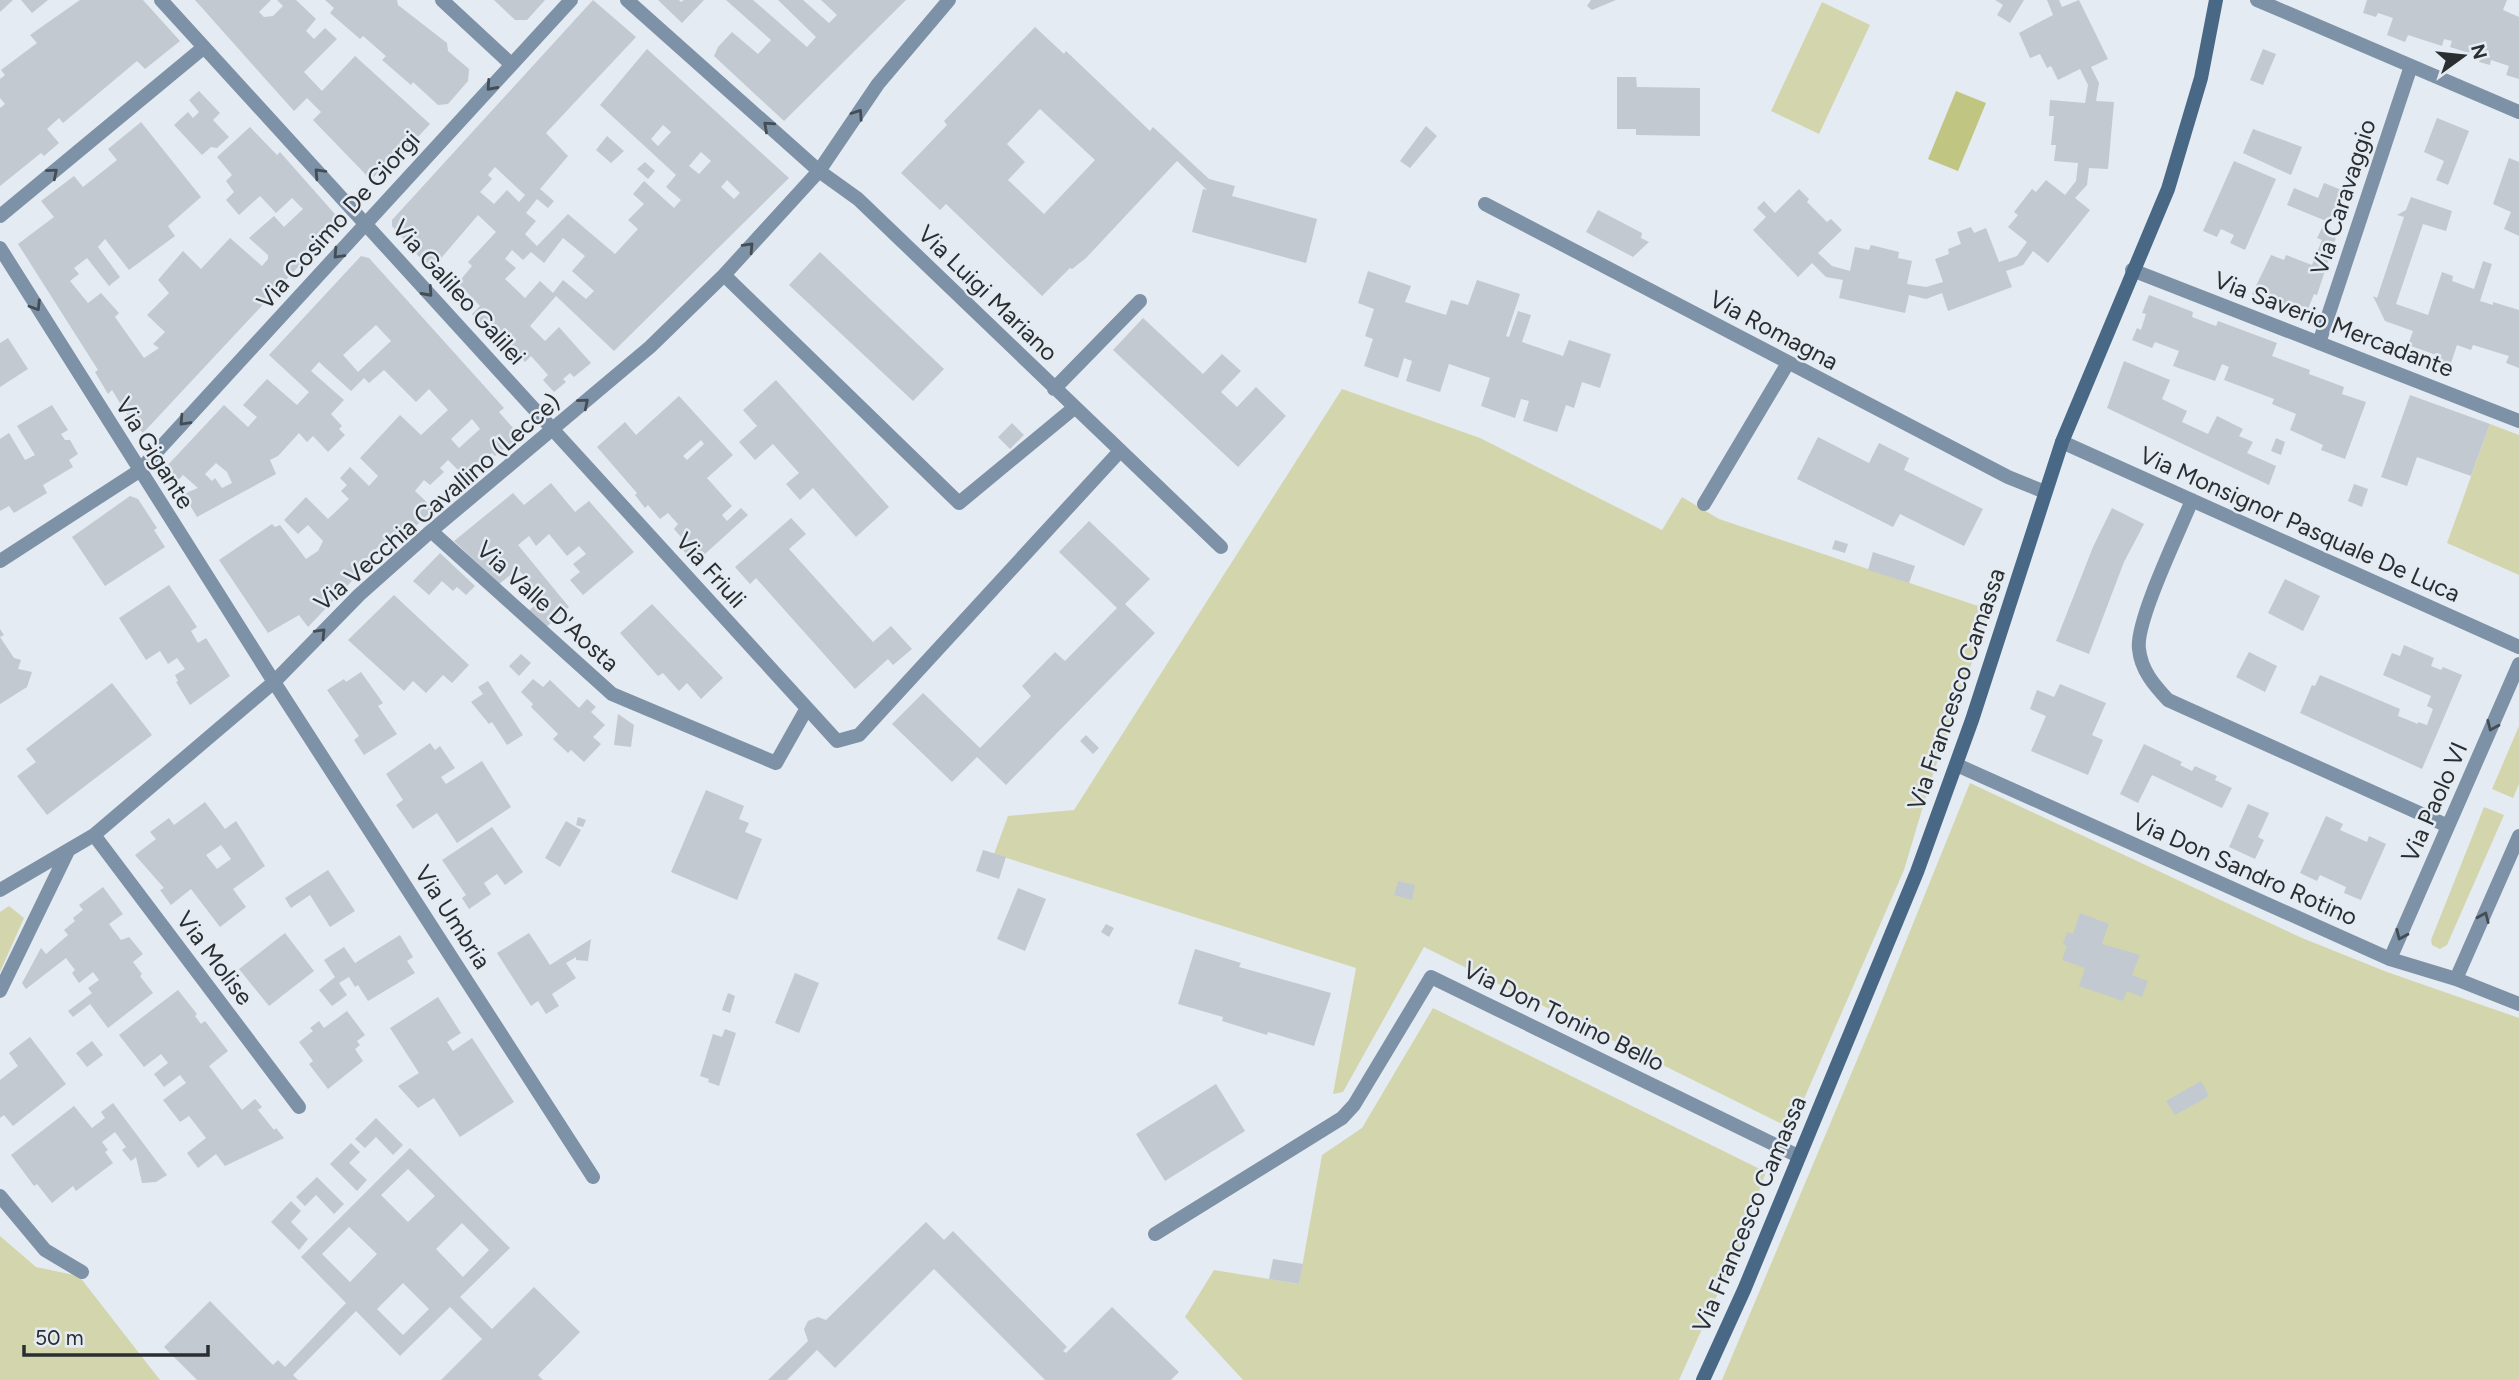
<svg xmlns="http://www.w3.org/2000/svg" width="2519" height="1380" font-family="Figtree,sans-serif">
	<rect width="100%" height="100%" fill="#e4ebf2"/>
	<path fill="#d3d6ad" d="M1822,2L1870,25L1819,134L1771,111Z
		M1342,389L1480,438L1662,530L1682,497L1719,519L1990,610L1930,783L1904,870L1793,1124L1786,1126L1424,947L1343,1092L1333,1094L1356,968L994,854L1008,816L1074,810Z
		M2490,424L2519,435V575L2447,543Z
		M2519,726V784L2513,798L2492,789Z
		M1970,783L2302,938L2387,972L2519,1018V1380H1722L1876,1015Z
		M2484,807L2504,815L2447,945L2440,949L2432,945L2431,940Z
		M9,906L24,918L0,972V912Z
		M1433,1008L1766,1172L1738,1249L1679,1380H1243L1185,1317L1214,1270L1299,1284L1322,1155L1362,1128Z
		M0,1236L36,1267L79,1276L160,1380H0Z"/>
	<path fill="#c1c582" d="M1956,91L1986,103L1958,171L1928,159Z"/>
	<path fill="#c2c9d0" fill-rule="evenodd" d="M0,0H13L0,12Z
		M21,0H48L32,13Z
		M80,0H143L180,41L145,69L137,61L63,123L59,118L47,129L59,143L44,156L41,153L0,186V108L5,104L0,98V79L5,75L1,70L37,43L30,35Z
		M195,0H271L259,12L264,17L273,16L283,6L277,0H296L316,19L306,31L314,39L325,28L337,39L304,72L322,91L355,56L430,124L397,159H391L371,180L313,120L321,112L307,98L294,111Z
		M325,0H397L398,5L447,43L448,51L469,69L468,81L448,104L438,105L413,82L411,85L382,60L386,56L363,36L360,39L330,13L334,8Z
		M494,0H545L527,20H515Z
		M593,0L636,37L546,133L568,156L540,189L554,201L548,208L537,199L526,213L536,221L525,234L537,246L568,214L615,254L638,229L628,220L644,204L633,194L644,181L674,208L681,200L666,187L676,175L600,105L647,49L789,178L614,351L556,296L530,326L545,341L559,327L591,363L574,377L570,373L563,379L566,382L554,392L543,380L548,375L531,356L525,362L511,346L505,352L472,314L480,306L458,283L472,266L468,262L496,232L478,215L431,270L392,226V220ZM663,125L671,132L658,146L651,139ZM701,152L711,161L699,174L689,166ZM495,167L525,195L519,202L507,190L494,204L480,192L492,179L488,175ZM727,180L740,193L734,199L721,187ZM563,238L585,256L572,271L594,291L586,299L563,280L553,293L540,281L525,298L505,279L516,268L505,259L512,250L523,260L531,252L544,263Z
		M658,0H679L681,2L684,0H704L682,23Z
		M726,0H753L807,47L816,37L778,0H803L829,23L837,15L821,0H906L784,121L714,56L718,47L732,32L758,54L771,40Z
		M1591,0H1616L1592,10L1587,6Z
		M1995,0H2024L2010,23L1997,15L2003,5Z
		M2047,0H2059L2062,7L2079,0L2108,59L2091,67L2099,83L2096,101L2114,102L2108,169L2089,168L2087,185L2075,198L2090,210L2048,263L2033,251L2023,265L2006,271L2012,287L1948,311L1942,293L1926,299L1909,295L1905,313L1839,298L1843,280L1826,277L1812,263L1798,277L1753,230L1766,217L1757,208L1764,201L1775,213L1799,189L1809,199L1807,202L1827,222L1831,219L1842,230L1818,253L1832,266L1850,271L1855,247L1869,250L1871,245L1899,252L1898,258L1912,261L1907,284L1926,287L1943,282L1935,259L1949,254L1948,249L1961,244L1957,232L1971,227L1974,233L1986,228L1999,262L2017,256L2027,242L2008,227L2018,215L2014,212L2032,189L2036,192L2046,180L2065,195L2076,181L2078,163L2054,161L2056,145H2051L2054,116H2049L2050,100L2085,103L2088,85L2080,69L2058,80L2051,66L2047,68L2040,54L2030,58L2019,33L2053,15Z
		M2367,0H2507L2503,10L2519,17V79L2506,75L2509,66L2491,60L2490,65L2479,62L2481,57L2450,47L2452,41L2444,39L2442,46L2408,35L2405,42L2387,35L2393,18L2378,13L2376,17L2363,13Z
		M1035,27L1064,54L1066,51L1150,131L1153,127L1209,179L1235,186L1232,196L1317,219L1306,263L1192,232L1203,189L1207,190L1177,161L1086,258L1072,269L1070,268L1042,296L946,204L940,210L901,173L947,125L944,121ZM1040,109L1095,160L1044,214L1008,180L1025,162L1007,144Z
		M2263,49L2276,54L2263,85L2250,80Z
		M1617,77H1636L1637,87L1700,88V136L1636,135V129H1617Z
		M199,91L220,113L213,120L229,137L217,148L211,147L202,155L174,125L188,112L193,118L199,112L189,100Z
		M2437,118L2469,131L2448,185L2436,180L2444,161L2424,152Z
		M141,122L201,197L168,226L175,236L129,270L105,239L98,247L120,277L109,286L87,258L74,268L79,274L70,281L88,303L101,293L119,313L115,317L144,358L159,348L153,344L165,332L147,315L169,293L158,280L183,251L201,269L230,238L262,266L268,259V255L249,238L274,216L284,227L303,209L292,198L276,213L260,196L239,215L226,200L234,192L226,181L232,175L217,157L250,127L277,155L280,152L341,221L143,433L131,421L112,390L108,394L95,372L98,370L18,244L54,217L41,201L74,176L83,187L117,160L108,149Z
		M1426,126L1437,136L1410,168L1400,161Z
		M2253,129L2302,147L2291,175L2243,153Z
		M607,136L624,151L611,163L596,150Z
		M2509,158L2519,162V236L2504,229L2511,212L2493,204Z
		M2234,161L2276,179L2245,250L2230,243L2234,235L2221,229L2217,237L2203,231Z
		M645,162L655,171L648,179L637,169Z
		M2324,183L2344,191L2331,223L2287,205L2294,188L2318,198Z
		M2411,197L2452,211L2446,231L2423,224L2396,304L2428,315L2442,272L2453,276L2452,281L2474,289L2483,261L2492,264L2480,301L2493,305V302L2519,310V368L2506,363L2509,356L2473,345L2471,350L2457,345L2449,369L2436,364L2439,356L2408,345L2413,331L2385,321L2373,296L2377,298L2404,217L2397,215L2406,210Z
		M1598,210L1642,233L1641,238L1649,242L1633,257L1586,232Z
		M2322,228L2337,234L2317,295L2314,294L2308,309L2292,302L2289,310L2252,294L2271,255L2284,260L2286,255L2312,265L2322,240L2317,238Z
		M820,252L944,369L913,401L789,285Z
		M361,256L369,258L504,408L499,412L520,436L495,456L492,453L465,477L448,460L440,468L444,472L430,485L424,480L415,491L434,509L402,539L394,531L366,559L370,562L308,627L299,615L268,633L219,560L272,524L275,527L280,525L306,559L318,551L323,541L308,525L298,534L284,520L306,497L328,519L349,499L341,491L347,485L340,478L350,467L369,486L378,476L360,458L400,415L421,435L448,410L429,389L416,402L384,370L369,383L364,378L351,391L319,362L311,371L344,400L331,414L342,426L339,429L345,435L328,452L313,436L307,442L299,433L278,456L270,460L276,474L197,517L188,502L184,504L179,496L198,488L183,475L173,486L165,476V468L224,405L248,427L257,417L243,405L267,379L297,405L309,392L269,355ZM376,325L391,341L358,372L343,355ZM472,419L480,429L459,448L451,439ZM216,463L227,472L232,483L222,488L215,478L212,481L205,474Z
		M1368,271L1411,286L1405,302L1446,315L1451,300L1468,305L1477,280L1520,294L1506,336L1509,337L1518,311L1531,315L1522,342L1563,356L1569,340L1611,354L1600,388L1582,382L1574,408L1566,405L1557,432L1523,421L1529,401L1521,399L1515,418L1481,406L1490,378L1449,364L1440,392L1406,381L1412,361L1404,358L1398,378L1364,366L1373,339L1365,336L1374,309L1358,303Z
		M2149,295L2193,312L2192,317L2216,326L2218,321L2277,343L2272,356L2310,370L2309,374L2344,387L2342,394L2366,402L2345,459L2321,450L2323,445L2290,430L2296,414L2272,404L2274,399L2224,380L2229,367L2222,364L2215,381L2173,366L2179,351L2155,342L2152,348L2132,340L2137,328L2141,330L2146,314L2142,313Z
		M1143,318L1203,374L1222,354L1241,371L1221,392L1237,407L1256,387L1286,416L1238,467L1113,350Z
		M8,338L28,369L0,387V343Z
		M2124,361L2170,380L2162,399L2187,411L2182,422L2208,434L2217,416L2243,429L2239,436L2253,442L2247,453L2276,466L2269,485L2107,408Z
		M776,380L889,507L856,537L813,488L800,500L786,484L799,473L773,444L755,460L739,442L757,426L743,410Z
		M2410,395L2490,424L2471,476L2417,457L2407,486L2381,477Z
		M679,396L733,455L707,478L732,506L722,515L727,521L741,508L748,515L695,563L682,549L687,544L674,529L678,524L668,513L660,519L648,505L645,508L635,495L637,493L597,447L625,422L636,435ZM701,440L704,444L687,460L683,456Z
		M52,405L68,430L61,434L65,440H70L78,454L69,460L73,467L43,485L47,493L14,513L9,506L0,511V439L9,433L25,460L35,455L17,426Z
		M1012,423L1024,435L1010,449L998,437Z
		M1818,437L1869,463L1879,443L1909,458L1904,470L1983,509L1964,546L1900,514L1893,527L1797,479Z
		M2276,438L2285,442L2281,455L2271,451Z
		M551,483L575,512L589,501L634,552L583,595L570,580L580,572L573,564L586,554L579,546L567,556L549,534L536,546L529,536L518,545L569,607L544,629L527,612L543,599L518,569L499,584L454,541L513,493L524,505Z
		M2354,484L2368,489L2362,507L2348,501Z
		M130,496L138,499L157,528L154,530L165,547L105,586L72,537Z
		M2112,508L2144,524L2124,562L2089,654L2056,641L2093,547Z
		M791,518L806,534L789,549L873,642L891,626L912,649L893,665L888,659L855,689L756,578L750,584L735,567Z
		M1089,521L1150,579L1125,604L1155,633L1006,785L977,757L952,782L892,724L923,693L980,748L1031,696L1022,686L1055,652L1065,661L1117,608L1059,552Z
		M1835,540L1848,544L1845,553L1832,549Z
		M1873,552L1915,566L1909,583L1868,570Z
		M440,553L475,586L466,595L457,587L453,591L442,581L429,595L413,581Z
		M2285,579L2320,596L2303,631L2268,613Z
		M169,585L197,627L191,631L198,643L206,638L230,676L190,705L176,682L178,681L175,675L185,669L177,658L168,664L160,651L146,660L119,618Z
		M394,595L469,665L452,683L443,675L426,693L413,681L404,691L348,640Z
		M652,604L723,678L701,699L687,683L679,691L663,673L658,676L620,633Z
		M0,629L4,635L0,637L14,658L21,660L18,669L32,672L27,687L0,704Z
		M2404,645L2434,658L2431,666L2441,670L2443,667L2462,675L2422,769L2300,713L2312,685L2315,686L2320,675L2400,709L2398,716L2418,724V722L2427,725L2433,709L2427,706L2431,696L2383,675L2392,653L2400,656Z
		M2249,652L2277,666L2265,692L2236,677Z
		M521,654L531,663L519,676L509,666Z
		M361,672L383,703L378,706L397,734L364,755L354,740L359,736L327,690L344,679L346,682Z
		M533,679L543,687L550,680L579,708L587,699L596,707L591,712L605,725L593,737L601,744L584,762L571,750L568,753L553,739L558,734L531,707L533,704L521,692Z
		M488,681L523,735L507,745L492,722L489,724L471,702L483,694L478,687Z
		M112,683L152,735L47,815L17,776L36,762L26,749Z
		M2060,684L2106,703L2092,735L2103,740L2088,775L2031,751L2046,716L2030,709L2037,690L2054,697Z
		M618,714L634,725L631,747L614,745Z
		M1086,735L1099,748L1093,754L1080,741Z
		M430,743L435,750L440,746L455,768L441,777L446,784L482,761L511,807L457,843L437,813L413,829L396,805L403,800L386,774Z
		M2144,744L2182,762L2180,765L2192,771L2195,766L2217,776L2215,780L2232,788L2222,808L2152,775L2138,803L2120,794Z
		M706,790L744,806L739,819L749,823L745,832L762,839L737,900L671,872Z
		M205,802L225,829L236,821L265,866L233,889L246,907L220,927L191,889L171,905L160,890L164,888L135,855L156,839L150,832L169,818L174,825ZM221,845L231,859L217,869L206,855Z
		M2248,804L2269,813L2258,837L2264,840L2255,859L2229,847Z
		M2326,816L2343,824L2340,830L2367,842L2369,836L2386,844L2361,900L2344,893L2346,887L2320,875L2317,881L2300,873Z
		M578,817L586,820L583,827L576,825Z
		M566,821L581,830L560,867L545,858Z
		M492,827L523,872L505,885L497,874L484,883L491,894L469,909L462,898L466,895L442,860Z
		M983,850L1006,857L999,879L976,871Z
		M328,870L355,911L330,927L310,895L291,908L285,898Z
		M1398,881L1415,885L1412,900L1394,895Z
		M103,887L123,914L109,924L121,940L129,937L143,954L133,962L142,974L140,976L153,993L108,1028L90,1004L73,1017L68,1011L92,993L88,988L99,980L93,972L79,983L72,973L75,970L66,958L26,989L22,983L41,948L46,954L68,935L64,930L75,921L73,918L83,910L79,905Z
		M1018,888L1046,899L1025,951L997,939Z
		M2080,913L2109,924L2102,944L2140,955L2132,975L2148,981L2142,997L2127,991L2123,1001L2079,986L2085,968L2062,960L2067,946L2063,944L2067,932L2073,934Z
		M1106,924L1114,928L1109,937L1101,932Z
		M285,933L314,971L269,1006L239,969Z
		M529,933L550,965L591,939L588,961L576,960V957L566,963L576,978L552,994L559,1006L546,1014L538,1001L531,1006L497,953Z
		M400,935L413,957L407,961L415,973L368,1001L358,985L355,987L349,977L339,983L347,995L332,1006L319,990L335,977L324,960L344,947L355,963Z
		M1195,949L1241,963L1239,967L1331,993L1314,1046L1268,1032L1267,1035L1222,1021L1223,1017L1178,1004Z
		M795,973L819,983L799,1033L775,1023Z
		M178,990L197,1014L195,1016L201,1024L205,1021L228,1051L209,1066L242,1110L255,1099L262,1107L258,1110L274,1130L276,1128L284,1138L225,1166L216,1154L198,1168L187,1153L206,1138L189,1116L180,1122L163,1100L186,1083L180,1075L164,1087L154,1074L168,1063L161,1054L144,1067L119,1035Z
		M728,993L735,996L730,1013L722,1010Z
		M438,997L461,1033L447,1042L453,1051L472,1038L514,1102L460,1137L434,1098L418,1108L398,1086L419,1073L390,1028Z
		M347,1011L365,1035L357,1041L360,1045L355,1049L363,1061L328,1089L309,1064L313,1061L299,1042L313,1031L310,1028L319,1021L324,1028Z
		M725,1029L736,1033L719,1086L708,1082L709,1079L700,1076L713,1034L722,1037Z
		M30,1037L66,1084L13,1126L4,1115L0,1118V1080L18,1066L9,1053Z
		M92,1041L103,1055L87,1067L76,1053Z
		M2201,1081L2209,1096L2175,1115L2166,1101Z
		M1216,1084L1245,1131L1165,1181L1136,1134Z
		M113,1103L167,1175L156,1182L142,1183L136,1157L131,1161L122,1150L126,1147L115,1132L102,1142L108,1150L105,1152L113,1163L76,1191L73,1186L52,1203L37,1184L34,1186L11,1155L74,1106L92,1128L105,1118L101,1112Z
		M376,1118L403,1145L393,1155L376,1137L365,1148L355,1139Z
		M351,1143L360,1152L349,1163L367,1180L357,1191L330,1164Z
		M410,1148L510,1248L460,1297L492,1329L534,1287L580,1332L538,1375L543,1380H441L482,1339L450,1307L400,1356L356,1311L293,1375L298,1380H197L164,1347L210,1301L273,1365L278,1360L285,1367L346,1303L301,1257ZM408,1169L435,1196L408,1222L381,1195ZM462,1223L489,1250L463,1277L436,1249ZM349,1227L377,1254L350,1282L322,1254ZM403,1283L429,1309L403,1335L377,1309Z
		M317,1177L344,1204L334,1214L316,1195L305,1206L296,1197Z
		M291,1201L301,1211L291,1222L308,1239L299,1250L271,1222Z
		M926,1222L944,1240L953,1231L1067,1347L1063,1351L1066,1353L1112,1307L1179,1372L1171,1380H1045L934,1269L835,1368L817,1350L787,1380H768L808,1341L804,1329L808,1321L818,1317L826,1320Z
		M1273,1259L1303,1264L1299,1284L1269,1279Z"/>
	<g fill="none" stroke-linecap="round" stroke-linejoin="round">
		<path stroke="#7d92a7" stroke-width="14" d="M161,0L837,741L859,735L1120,451
			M442,0L511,64
			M627,0L819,171L858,199L1221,547
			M2257,0L2519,112
			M1485,204L2008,477L2045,492
			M0,216L203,48
			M0,248L274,682L593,1177
			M2132,270L2519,421
			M724,275L959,503L1074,408
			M2319,343L2411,66
			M1054,389L1140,301
			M2062,442L2519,647
			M2192,500C2180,530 2135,622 2139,649C2141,670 2154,685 2168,700L2448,826
			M1704,504L1788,363
			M431,531L612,694L776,763L807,708
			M0,561L139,471L571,0
			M1957,765L2390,959L2456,979L2519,1004
			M94,835L299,1107
			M0,890L94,835L274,682L359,595L431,531L650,347L724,275L819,171L878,84L949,0
			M2390,959L2519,664
			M2456,979L2519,836
			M0,991L68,851
			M0,1196L45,1250L82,1272
			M1155,1234L1342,1118L1354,1105L1431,977L1798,1156"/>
		<path stroke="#486885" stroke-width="14" d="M1703,1380L1744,1290L1917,872L1972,720L2062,442L2168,189L2201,78L2216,0"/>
	</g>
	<defs><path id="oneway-chevron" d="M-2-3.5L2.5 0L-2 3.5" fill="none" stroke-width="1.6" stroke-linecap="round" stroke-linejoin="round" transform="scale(1.75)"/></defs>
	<g stroke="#444c54">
		<use href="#oneway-chevron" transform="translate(491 86) rotate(132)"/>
		<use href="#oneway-chevron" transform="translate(858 114) rotate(-56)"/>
		<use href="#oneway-chevron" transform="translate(768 126) rotate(-138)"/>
		<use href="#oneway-chevron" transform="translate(53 173) rotate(-40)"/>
		<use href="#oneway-chevron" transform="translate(319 173) rotate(-133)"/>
		<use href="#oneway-chevron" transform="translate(749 247) rotate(-47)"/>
		<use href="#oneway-chevron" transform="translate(338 254) rotate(133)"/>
		<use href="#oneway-chevron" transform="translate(428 292) rotate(48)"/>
		<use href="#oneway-chevron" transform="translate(36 306) rotate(58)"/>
		<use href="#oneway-chevron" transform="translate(584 403) rotate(-40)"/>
		<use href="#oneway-chevron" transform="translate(184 421) rotate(133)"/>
		<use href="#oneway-chevron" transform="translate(321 633) rotate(-46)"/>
		<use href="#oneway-chevron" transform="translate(2492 726) rotate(114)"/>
		<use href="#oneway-chevron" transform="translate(2484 917) rotate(-66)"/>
		<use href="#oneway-chevron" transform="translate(2401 935) rotate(114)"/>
	</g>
	<g text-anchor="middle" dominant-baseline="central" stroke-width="5" stroke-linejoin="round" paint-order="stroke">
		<g font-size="24" fill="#2b2e30" stroke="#e4ebf2">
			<text transform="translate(2343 197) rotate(-72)">Via Caravaggio</text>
			<text transform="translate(338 220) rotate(-48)">Via Cosimo De Giorgi</text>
			<text transform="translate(459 292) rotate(48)">Via Galileo Galilei</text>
			<text transform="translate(988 293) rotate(44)">Via Luigi Mariano</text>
			<text transform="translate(2334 324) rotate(21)">Via Saverio Mercadante</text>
			<text transform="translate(1774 330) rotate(28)">Via Romagna</text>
			<text transform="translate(155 453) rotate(58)">Via Gigante</text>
			<text transform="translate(437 502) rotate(-41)">Via Vecchia Cavallino (Lecce)</text>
			<text transform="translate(2300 524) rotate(24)">Via Monsignor Pasquale De Luca</text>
			<text transform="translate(711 570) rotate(48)">Via Friuli</text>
			<text transform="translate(548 606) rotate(42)">Via Valle D'Aosta</text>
			<text transform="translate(1956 689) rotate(-71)">Via Francesco Camassa</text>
			<text transform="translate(2434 802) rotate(-66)">Via Paolo VI</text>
			<text transform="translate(2245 869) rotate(24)">Via Don Sandro Rotino</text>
			<text transform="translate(453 917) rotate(57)">Via Umbria</text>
			<text transform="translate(215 958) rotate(53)">Via Molise</text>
			<text transform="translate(1564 1016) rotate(26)">Via Don Tonino Bello</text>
			<text transform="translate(1749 1214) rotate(-67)">Via Francesco Camassa</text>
		</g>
	</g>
	<g transform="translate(2463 56) rotate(75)" stroke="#e4ebf2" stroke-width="5" paint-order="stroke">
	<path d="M0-5L12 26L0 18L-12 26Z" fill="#2b2e30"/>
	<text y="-10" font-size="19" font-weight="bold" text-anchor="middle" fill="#2b2e30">N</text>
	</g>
	<path d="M24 1345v10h184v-10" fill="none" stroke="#2b2e30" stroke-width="3.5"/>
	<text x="35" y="1345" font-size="21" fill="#2b2e30" stroke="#e4ebf2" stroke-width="5" paint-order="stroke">50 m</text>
</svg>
